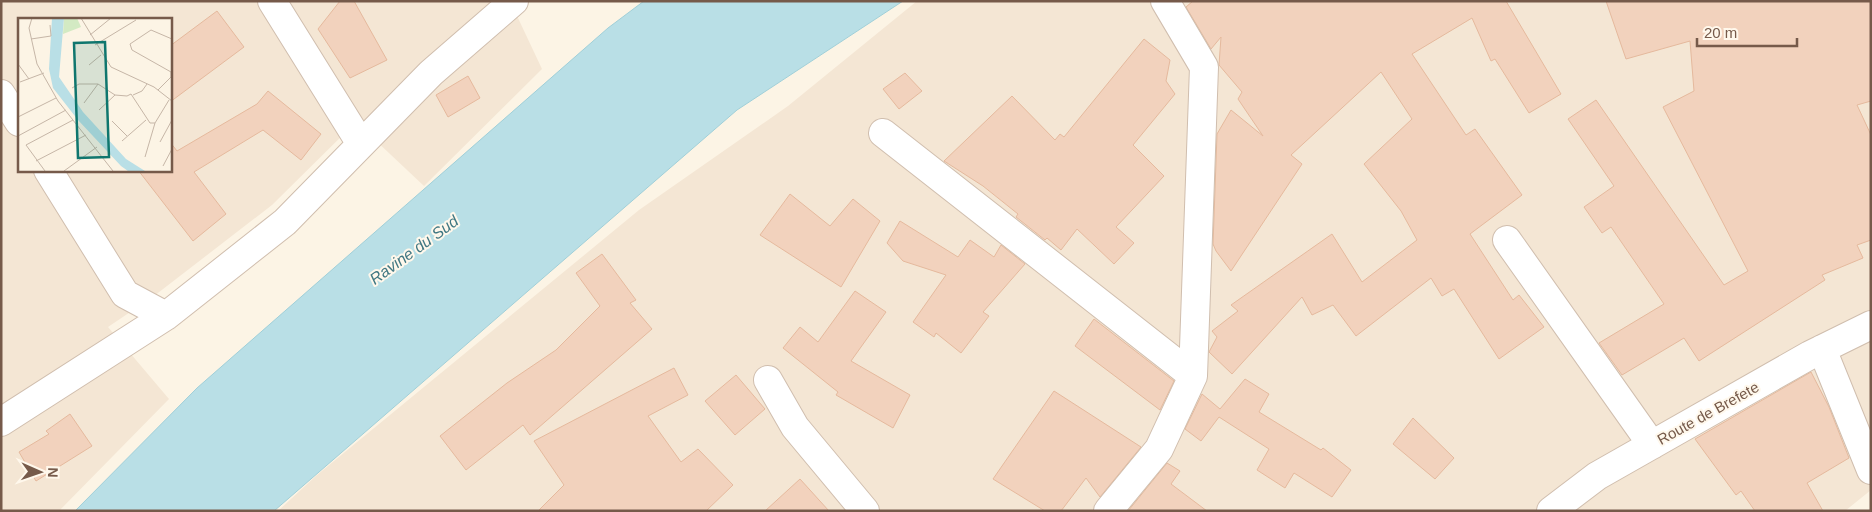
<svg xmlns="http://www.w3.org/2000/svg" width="1872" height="512" font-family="Helvetica,sans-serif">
	<rect width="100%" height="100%" fill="#fcf4e5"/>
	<path fill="#f4e6d4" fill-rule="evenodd" d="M1,1H510L542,69L424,186L356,122L272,205L154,296L108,327L169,399L59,511H1ZM19,19H170V170H19Z
		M917,1H1871V490L1845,511H278L317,475L639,210L788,106Z"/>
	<path fill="#b9dfe6" stroke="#a0cfd8" d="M644,1H903L737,110L274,511H75L197,388L608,28Z"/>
	<path fill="#f2d2bd" stroke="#e5b99d" d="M340,1H354L387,60L350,78L318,29Z
		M1193,1H1506L1561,94L1529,113L1495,59L1491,61L1472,18L1412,54L1466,135L1475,129L1522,195L1470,234L1513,300L1519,295L1544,327L1499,359L1454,289L1442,296L1431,278L1356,336L1333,305L1312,315L1302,297L1232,374L1209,352L1217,337L1212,331L1238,311L1231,305L1332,234L1362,282L1417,240L1401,211L1364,164L1412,119L1381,72L1291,155L1302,164L1231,271L1216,251L1213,244L1217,134L1231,110L1263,136L1238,99L1242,92L1219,65L1221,37L1211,49L1186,7Z
		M1606,1H1871V101L1857,105L1871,135V240L1857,245L1863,258L1822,275L1825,280L1699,361L1684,338L1622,375L1599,343L1664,304L1611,227L1602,233L1584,207L1614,186L1568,119L1596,100L1724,285L1748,271L1663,107L1694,91L1690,41L1626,59Z
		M217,11L244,47L170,102V46Z
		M1144,39L1170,60L1166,81L1175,94L1133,145L1164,176L1116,227L1134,243L1114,264L1077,229L1061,250L1047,238L1045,240L1016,217L1018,214L983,186L944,161L1012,96L1055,140L1060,134L1064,137Z
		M905,73L922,91L899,109L883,89Z
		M468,76L480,98L448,117L436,95Z
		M268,91L321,134L301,160L263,130L194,172L226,214L193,241L138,170H170V142L177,151L257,104Z
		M790,194L830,226L853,199L880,221L841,287L760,235Z
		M900,221L958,257L970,240L994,257L1001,245L1025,264L983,312L989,316L961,353L936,333L934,337L913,322L946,275L903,261L887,243Z
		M602,254L636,300L630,303L652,329L530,435L523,425L466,470L440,436L507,383L556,350L600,306L576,273Z
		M855,291L886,312L851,361L910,395L893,428L836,395L838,392L783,348L800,327L818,342Z
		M1094,319L1174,381L1160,410L1075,346Z
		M674,368L688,395L648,416L681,462L698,449L733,485L706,511H538L564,485L534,441Z
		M1811,372L1829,407L1849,458L1807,483L1823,511H1755L1741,491L1736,495L1695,439Z
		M736,375L765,409L735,435L705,401Z
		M1245,379L1269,394L1259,412L1321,450L1323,448L1351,470L1332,497L1294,473L1285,488L1257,470L1269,449L1219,417L1201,441L1185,429L1202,394L1220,409Z
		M1054,391L1141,447L1100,497L1086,478L1061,511H1045L993,479Z
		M70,414L92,446L36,481L19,452L49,434L46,431Z
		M1413,418L1454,458L1435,479L1393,444Z
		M1167,463L1180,471L1171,484L1207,511H1128Z
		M800,479L829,511H765Z"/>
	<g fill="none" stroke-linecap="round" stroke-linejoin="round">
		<g stroke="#d0beae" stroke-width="30">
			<path id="minor" d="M272,1L361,144
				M1,94L19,122
				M883,133L1193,376
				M48,170L125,294L166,316
				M1507,240L1652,445
				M1822,349L1871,470
				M768,380L795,427L865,511
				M1,422L166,316L285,222L431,73L514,1
				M1108,511L1159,449L1193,376L1204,67L1165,1
				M1551,511L1597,476L1810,355L1871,325"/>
		</g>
		<use href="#minor" stroke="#fff" stroke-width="28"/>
	</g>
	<g text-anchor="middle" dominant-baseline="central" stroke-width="4" stroke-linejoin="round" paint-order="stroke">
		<g font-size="15" fill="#765a4a" stroke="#fff8ec">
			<text transform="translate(1708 413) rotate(-29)">Route de Brefete</text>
		</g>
		<g font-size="16" font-style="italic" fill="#407782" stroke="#fff8ec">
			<text transform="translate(414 250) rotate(-36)">Ravine du Sud</text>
		</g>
	</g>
	<g transform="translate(18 18)">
		<rect width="154" height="154" fill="#fcf4e5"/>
		<path d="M46,0H59L63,9L45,16Z" fill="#d3eac3"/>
		<path d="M34,0H46L41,59L65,94L108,141L127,153H110L103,148L60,102L35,70L31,51Z" fill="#b9dfe6"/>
		<path fill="none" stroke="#c6b6a7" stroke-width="1" d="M14,0L11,10L19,46L40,83L95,153M63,0L93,49L136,69L154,83M72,17L93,0M13,21L33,18L32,7M77,27L118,2M0,46L11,61M71,47L83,37M2,64L26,55M54,70L61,66H80L97,77L109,78L113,76L132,105H137L151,82M140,72L153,59V54L114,32L112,26L133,12L154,21M115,77L124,73L129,66M66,85L80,66M81,92L97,77M0,99L38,80M94,103L109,118M0,118L48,92M104,123L128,102M142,124L154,102M127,139L137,105M18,143L68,117M145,148L154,131M27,153L8,127L55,102M46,153L79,129"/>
		<path fill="#0f766e" fill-opacity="0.15" stroke="#0f766e" stroke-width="2.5" d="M87,24L91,139L60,140L56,25Z"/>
		<rect width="154" height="154" fill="none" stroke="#765a4a" stroke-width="2.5"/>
	</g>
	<rect width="1872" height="512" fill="none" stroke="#765a4a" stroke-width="5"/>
	<g transform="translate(40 472) rotate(92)" stroke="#fff8ec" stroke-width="4" paint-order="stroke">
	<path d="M0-4L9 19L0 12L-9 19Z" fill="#765a4a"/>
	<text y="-8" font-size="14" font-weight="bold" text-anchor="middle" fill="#765a4a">N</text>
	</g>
	<path d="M1697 38v8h100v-8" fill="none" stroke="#765a4a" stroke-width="2.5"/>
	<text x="1704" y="38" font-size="15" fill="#765a4a" stroke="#fff8ec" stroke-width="4" paint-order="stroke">20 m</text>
</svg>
